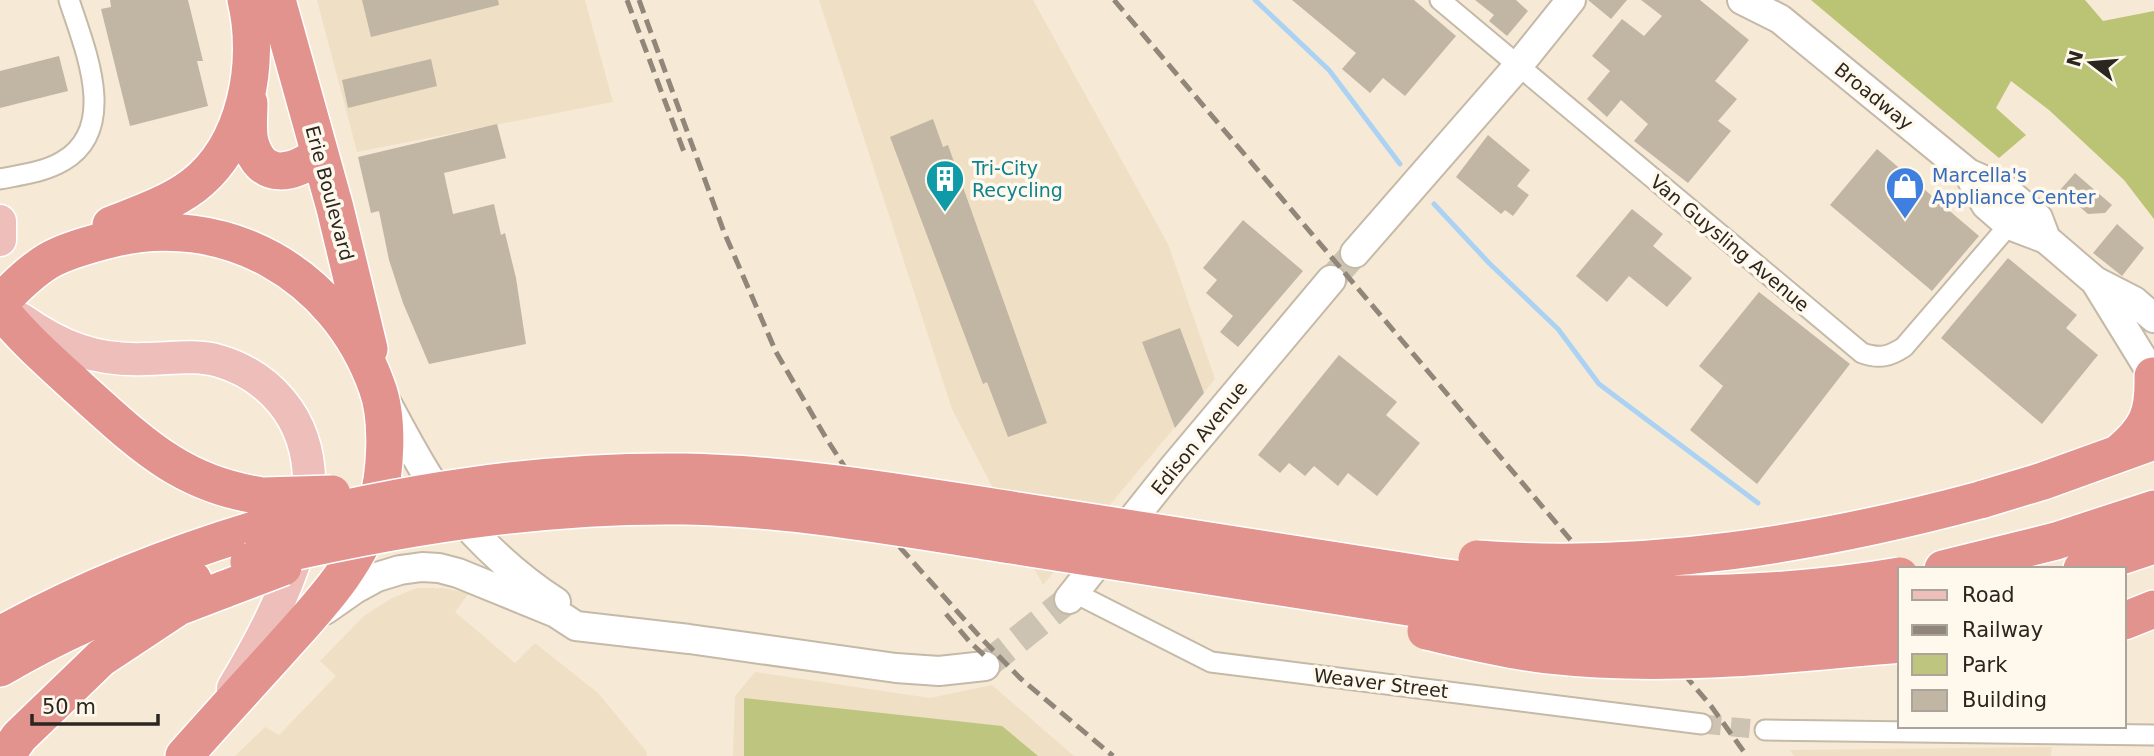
<svg xmlns="http://www.w3.org/2000/svg" width="2154" height="756" font-family="'DejaVu Sans',sans-serif">
	<rect width="100%" height="100%" fill="#f6ead7"/>
	<path fill="#efdfc5" d="M317,0H585L613,102L357,152Z
		M819,0H1033L1168,244L1215,379L1043,585L952,409Z
		M417,588H442L469,593L455,612L515,663L535,643L598,693L646,751L647,756H235L265,727L279,735L336,676L320,661L365,615L392,598Z
		M755,672L930,698L992,685L1074,756H733L735,696Z
		M2052,747L2051,756H1794L1790,750Z"/>
	<path fill="#bec57f" d="M744,698L1002,726L1038,756H744Z"/>
	<path fill="#bbc375" d="M1811,0H2085L2103,21L2154,11V219L2124,180L2049,110L2011,81L1996,108L2026,135L1999,158Z"/>
	<g fill="none" stroke-linecap="round" stroke-linejoin="round">
		<path stroke="#acd2f3" stroke-width="5" d="M1255,0L1329,70L1400,164
			M1434,204L1489,263L1558,329L1599,384L1758,503"/>
	</g>
	<path fill="#c1b6a4" d="M110,0H188L203,61H197L208,106L130,126L101,9L111,7Z
		M362,0H498L499,5L371,37Z
		M1292,0H1414L1456,36L1405,96L1383,78L1370,93L1342,69L1356,53Z
		M1475,0H1516L1528,11L1507,36L1489,21L1494,15Z
		M1588,0H1627L1611,19Z
		M1641,0H1700L1749,40L1715,81L1737,99L1718,121L1731,131L1688,183L1634,141L1648,124L1621,100L1607,117L1587,99L1610,71L1592,56L1622,19L1644,36L1662,16Z
		M59,56L68,91L0,108V71Z
		M431,59L437,86L348,108L342,80Z
		M933,119L943,147L948,145L1047,423L1008,437L987,382L983,384L890,137Z
		M497,124L506,158L444,173L453,214L494,204L501,235L505,233L516,278L526,344L429,364L403,303L389,260L379,211L371,213L358,157Z
		M1488,135L1530,170L1517,186L1529,195L1513,216L1505,210L1501,214L1456,177Z
		M1877,149L1979,236L1932,291L1830,205Z
		M2075,173L2112,205L2105,213L2088,214L2060,190Z
		M1632,209L1663,234L1653,246L1692,278L1667,307L1629,276L1607,302L1576,276Z
		M1243,220L1303,271L1238,347L1220,332L1233,316L1206,293L1217,280L1203,268Z
		M2117,224L2144,248L2122,276L2093,253Z
		M2008,258L2077,315L2066,328L2098,355L2042,424L1941,338Z
		M1759,292L1850,364L1757,484L1690,430L1723,386L1699,366Z
		M1180,328L1204,393L1175,428L1142,342Z
		M1339,355L1397,402L1386,415L1420,443L1377,496L1348,473L1338,486L1314,466L1305,476L1289,463L1280,473L1258,455Z"/>
	<g fill="none" stroke-linecap="round" stroke-linejoin="round">
		<path stroke="#cdc3b2" stroke-width="19" stroke-dasharray="19 10" stroke-linecap="butt" d="M1702,724L1765,730"/>
		<path stroke="#cdc3b2" stroke-width="28" stroke-dasharray="28 14" stroke-linecap="butt" d="M1331,280L1355,253
			M985,666L1069,599"/>
		<g stroke="#c5b9a7" stroke-width="23">
			<path id="street" d="M1440,0L1862,353C1879,359 1889,357 1904,347L2009,225
				M0,179C21,175 45,172 63,161C120,128 84,47 69,0
				M1075,593L1211,662L1702,724
				M1765,730L2154,735"/>
		</g>
		<g stroke="#c5b9a7" stroke-width="32">
			<path id="secondary" d="M1742,0L1780,19L1968,173L2004,189L2038,218L2046,239
				M1968,173L1986,205L2009,225L2046,239L2095,281L2134,301L2154,318
				M1355,253L1518,66L1571,0
				M2095,281L2154,377
				M385,400C400,427 414,455 431,481C464,527 508,571 556,602
				M1069,599L1174,467L1331,280
				M325,610L355,589L377,577L400,570L422,567L439,568L458,573L556,613L576,626L689,639L896,668L939,671L985,666"/>
		</g>
		<g stroke="#fff" stroke-width="35">
			<path id="primary" d="M0,221V240
				M21,319C61,347 95,361 145,359C169,359 195,354 219,361C243,368 265,382 281,401C349,482 278,612 233,688"/>
		</g>
		<g stroke="#fff" stroke-width="40">
			<path id="highway" d="M277,0L335,208L369,349
				M249,103C249,115 247,130 250,142C261,183 294,174 320,154
				M111,225C139,214 169,204 193,186C246,146 261,62 246,0
				M0,303C14,288 30,272 48,261C65,251 88,245 107,240C224,209 337,274 377,387C389,419 386,474 376,507C360,566 315,610 276,654C245,688 214,722 184,756
				M0,309C24,339 52,363 80,389C139,442 181,485 263,496
				M2119,453C2148,429 2154,413 2153,376
				M1980,500L2043,481L2154,441
				M1943,569L2056,541L2154,509
				M2082,569L2154,545
				M2124,621L2154,609
				M0,635C82,590 167,556 257,529
				M0,668C61,632 126,604 193,580
				M6,756L19,737L101,658L178,607L225,589"/>
		</g>
		<use href="#street" stroke="#fff" stroke-width="19"/>
		<use href="#secondary" stroke="#fff" stroke-width="28"/>
		<use href="#primary" stroke="#eebebb" stroke-width="32"/>
		<use href="#highway" stroke="#e3938e" stroke-width="37"/>
		<path stroke="#90877a" stroke-width="5" stroke-dasharray="14 7" stroke-linecap="butt" d="M627,0L684,152
			M639,0L724,232L776,352L826,438L888,534L981,638L1020,678L1113,756
			M1114,0L1711,706L1747,756
			M946,614L969,641L987,658"/>
		<g stroke="#fff" stroke-width="40" stroke-linecap="butt">
			<path id="highway-bridge" d="M263,496L332,494
				M257,529C399,493 537,470 684,472C796,474 907,494 1018,511C1158,533 1299,555 1439,577C1593,598 1747,602 1900,576
				M1477,559C1647,572 1816,544 1980,500
				M249,562C392,528 537,504 684,506C796,508 907,529 1018,546C1157,568 1296,589 1434,611C1589,632 1745,636 1900,611
				M225,589L283,567
				M1426,631C1466,640 1506,650 1547,655C1664,668 1783,655 1900,644"/>
		</g>
		<use href="#highway-bridge" stroke="#e3938e" stroke-width="37"/>
	</g>
	<defs>
		<g id="building-pin" transform="scale(2.0125)"><path d="M0 17L-7.5 6A9.5 9.5 0 1 1 7.5 6Z" fill="#0f9aa8" stroke="#fff8ec"/><path d="M-4-6H4V6H1V3H-1V6H-4ZM-2.5-4.3h1.7v1.8h-1.7ZM.8-4.3h1.7v1.8H.8ZM-2.5-1h1.7V.8h-1.7ZM.8-1h1.7V.8H.8Z" fill="#fff"/></g>
		<g id="shop-pin" transform="scale(2.0125)"><path d="M0 17L-7.5 6A9.5 9.5 0 1 1 7.5 6Z" fill="#3f7fe0" stroke="#fff8ec"/><path d="M-5-2.5h2.3a2.7 3.5 0 0 1 5.4 0H5L5.5 6h-11ZM-1.5-2.5h3a1.5 2.3 0 0 0-3 0Z" fill="#fff"/></g>
	</defs>
	<g fill-rule="evenodd">
		<use href="#building-pin" x="945" y="179"/>
		<use href="#shop-pin" x="1905" y="186"/>
	</g>
	<g text-anchor="middle" dominant-baseline="central" stroke-width="7" stroke-linejoin="round" paint-order="stroke">
		<g font-size="19" fill="#2b261f" stroke="#fff8ec">
			<text transform="translate(1874 96) rotate(39)">Broadway</text>
			<text transform="translate(330 193) rotate(75)">Erie Boulevard</text>
			<text transform="translate(1730 243) rotate(40)">Van Guysling Avenue</text>
			<text transform="translate(1199 438) rotate(-51)">Edison Avenue</text>
			<text transform="translate(1381 683) rotate(7)">Weaver Street</text>
		</g>
		<g font-size="19" fill="#0d838f" stroke="#fff8ec" text-anchor="start">
			<text x="972" y="168">Tri-City<tspan x="972" dy="22">Recycling</tspan></text>
		</g>
		<g font-size="19" fill="#366cbe" stroke="#fff8ec" text-anchor="start">
			<text x="1932" y="175">Marcella's<tspan x="1932" dy="22">Appliance Center</tspan></text>
		</g>
	</g>
	<rect x="1898" y="567" width="228" height="161" fill="#fff8ec" stroke="#aaa49a" stroke-width="2"/>
	<rect x="1912" y="590" width="35" height="10" fill="#eebebb" stroke="#aaa49a" stroke-width="2"/>
	<text x="1962" y="602" font-size="21" fill="#2b261f">Road</text>
	<rect x="1912" y="625" width="35" height="10" fill="#90877a" stroke="#aaa49a" stroke-width="2"/>
	<text x="1962" y="637" font-size="21" fill="#2b261f">Railway</text>
	<rect x="1912" y="654" width="35" height="21" fill="#bec57f" stroke="#aaa49a" stroke-width="2"/>
	<text x="1962" y="672" font-size="21" fill="#2b261f">Park</text>
	<rect x="1912" y="690" width="35" height="21" fill="#c1b6a4" stroke="#aaa49a" stroke-width="2"/>
	<text x="1962" y="707" font-size="21" fill="#2b261f">Building</text>
	<g transform="translate(2091 63) rotate(286)" stroke="#fff8ec" stroke-width="5" paint-order="stroke">
	<path d="M0-5L12 26L0 18L-12 26Z" fill="#2b261f"/>
	<text y="-10" font-size="19" font-weight="bold" text-anchor="middle" fill="#2b261f">N</text>
	</g>
	<path d="M32 714v10h126v-10" fill="none" stroke="#2b261f" stroke-width="3.5"/>
	<text x="42" y="714" font-size="21" fill="#2b261f" stroke="#fff8ec" stroke-width="5" paint-order="stroke">50 m</text>
</svg>
